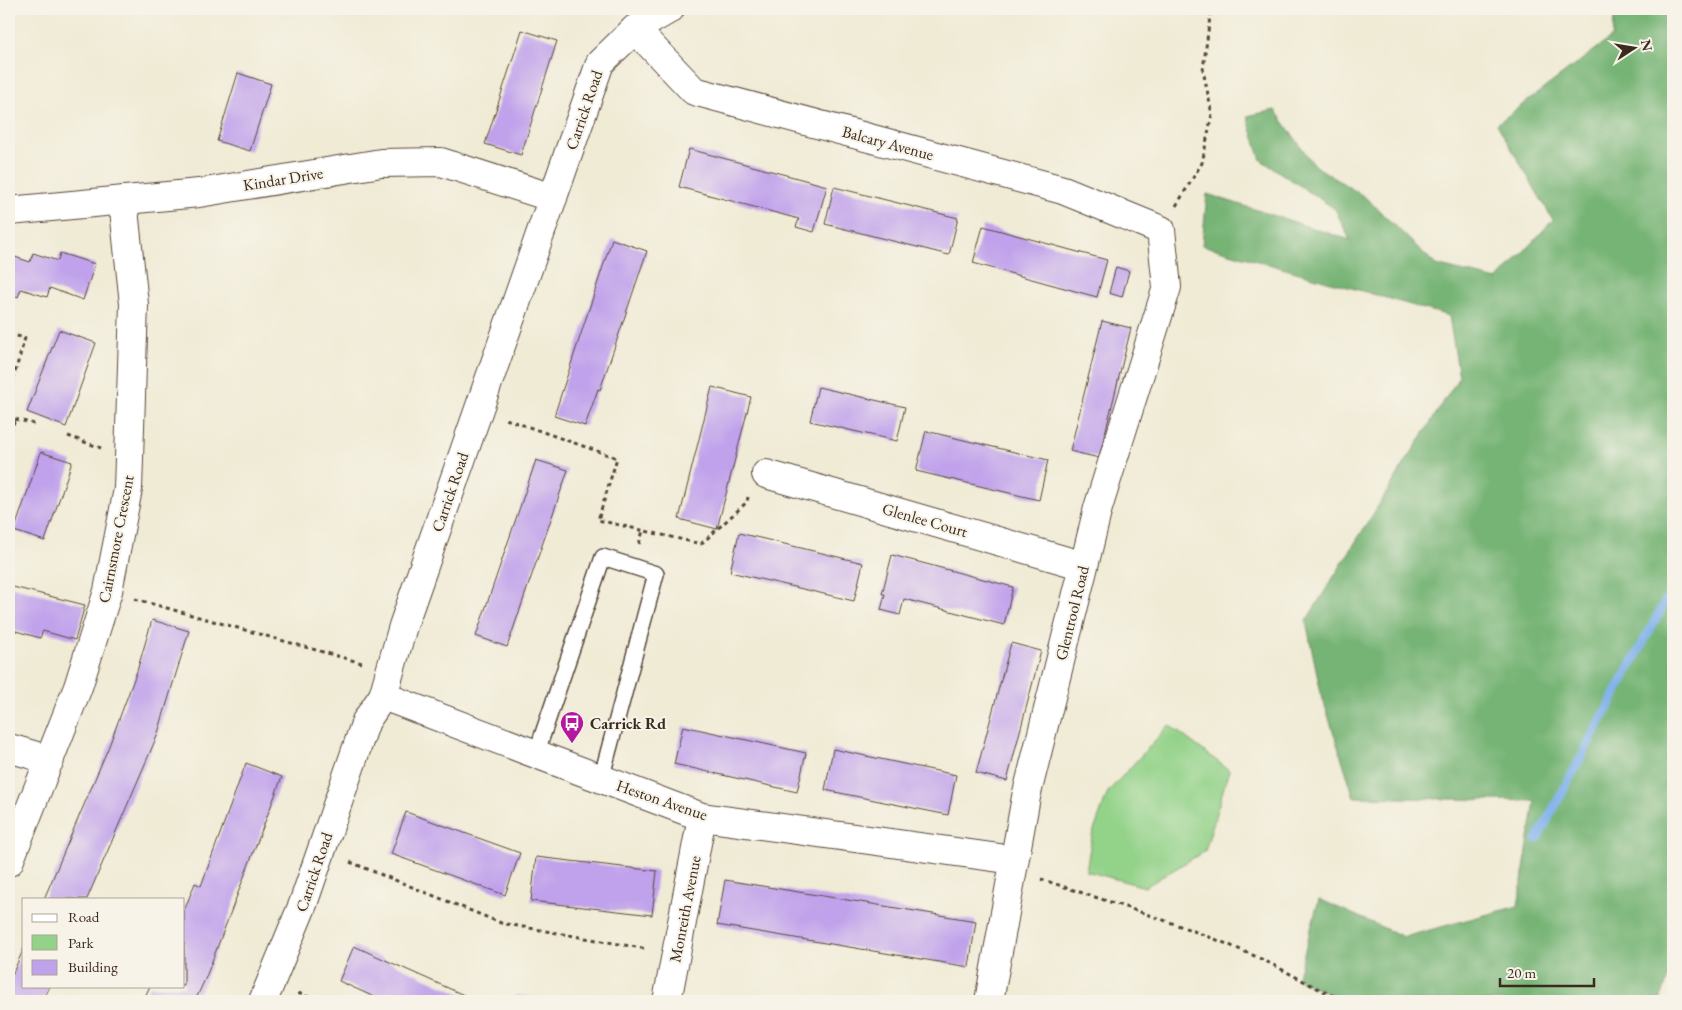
<svg xmlns="http://www.w3.org/2000/svg" width="1682" height="1010" font-family="'EB Garamond',serif">
	<rect width="100%" height="100%" fill="#f7f3e8"/>
	<filter id="ink" filterUnits="userSpaceOnUse"><feTurbulence type="fractalNoise" baseFrequency=".02" numOctaves="2"/><feDisplacementMap in="SourceGraphic" scale="10" xChannelSelector="R" yChannelSelector="G"/><feConvolveMatrix kernelMatrix="1 2 1 2 8 2 1 2 1" color-interpolation-filters="sRGB"/></filter>
	<filter id="wash" filterUnits="userSpaceOnUse"><feTurbulence type="fractalNoise" baseFrequency=".0096" numOctaves="4" result="noise"/><feDisplacementMap in="SourceGraphic" scale="20" xChannelSelector="R" yChannelSelector="G"/><feGaussianBlur stdDeviation="1.12" result="paint"/><feColorMatrix in="noise" values="0 0 0 0 0 0 0 0 0 0 0 0 0 0 0 0 0 1.4 0 .05"/><feComposite in="paint" operator="in"/></filter>
	<g filter="url(#wash)">
		<rect width="100%" height="100%" fill="#f0ebd5"/>
		<path fill="#93d289" stroke="#677e54" d="M1169,725L1229,770L1205,851L1145,887L1086,871L1092,836L1108,792Z"/>
		<path fill="#76b475" stroke="#586f4a" d="M1615,9H1673V963L1660,1001H1346L1297,979L1319,899L1404,937L1518,906L1535,801L1354,797L1321,693L1306,621L1459,377L1449,316L1202,245L1207,194L1350,240L1335,209L1261,160L1247,116L1275,110L1314,165L1365,197L1436,265L1497,280L1553,220L1497,124L1612,37Z"/>
		<g fill="none" stroke-linecap="round" stroke-linejoin="round">
			<path stroke="#80b1eb" stroke-width="9" d="M1537,839L1673,587"/>
		</g>
		<g id="blocks">
			<path fill="#c0a1eb" d="M522,30L557,41L521,155L485,144Z
				M238,73L271,84L250,151L217,141Z
				M689,149L827,186L814,232L796,227L799,219L679,187Z
				M834,187L958,218L949,255L825,224Z
				M983,226L1107,260L1097,297L973,263Z
				M612,239L647,251L600,390L598,389L585,426L554,416Z
				M33,253L58,261L60,253L95,264L83,300L50,288L47,297L21,289L18,297L9,293V255L30,262Z
				M1116,267L1129,271L1122,297L1109,293Z
				M1102,321L1131,328L1099,458L1070,451Z
				M59,330L96,343L66,427L27,412Z
				M712,387L751,397L717,529L679,519Z
				M818,387L905,407L897,441L810,421Z
				M926,431L1048,460L1039,500L916,471Z
				M41,452L72,462L45,541L14,531Z
				M536,460L568,470L507,647L476,636Z
				M739,533L863,563L854,601L730,572Z
				M892,555L1013,587L1004,625L904,599L900,615L881,610L885,594H882Z
				M9,586L85,605L75,640L43,631L40,638L9,629Z
				M152,620L189,631L157,736L87,899H44L109,746L137,671Z
				M1011,643L1041,651L1007,781L976,773Z
				M683,726L806,753L797,792L674,764Z
				M833,749L956,775L948,815L825,790Z
				M246,763L282,777L206,977L195,1001H143L150,986H184V911L195,883L201,886Z
				M406,812L520,853L505,895L391,854Z
				M536,857L657,871L652,915L531,901Z
				M725,880L976,921L969,967L717,925Z
				M354,946L466,996L463,1001H383L339,981Z
				M24,948V986H50L43,1001H9V982Z
				M517,995L552,1000V1001H516Z"/>
		</g>
	</g>
	<g filter="url(#ink)">
		<use href="#blocks" fill-opacity="0" stroke="#564739" stroke-width="1"/>
		<g fill="none" stroke-linecap="round" stroke-linejoin="round">
			<g stroke="#564739" stroke-width="18">
				<path id="service" d="M536,754L603,557L656,574L601,779"/>
			</g>
			<g stroke="#564739" stroke-width="30">
				<path id="minor" d="M635,29L694,91L1063,190L1161,230L1167,287L1098,508L1084,566L1026,797L989,1001
					M9,211L199,193L381,163L441,162L553,198
					M766,474L1084,566
					M383,696L702,817L1014,860
					M9,748L50,760
					M9,862L78,687L108,591L128,489L134,304L123,200
					M667,1001L702,817"/>
			</g>
			<g stroke="#564739" stroke-width="30">
				<path id="tertiary" d="M263,1001L303,904L366,721L383,696L403,626L600,63L635,29L670,9"/>
			</g>
			<path stroke="#564739" stroke-width="3" stroke-dasharray="4 4" stroke-linecap="butt" d="M1176,206L1202,163L1212,114L1203,70L1211,9
				M9,334L25,338L9,393
				M9,417L15,419L9,438
				M15,419L34,424
				M506,419L617,458L598,520L701,544L747,502L748,497
				M68,436L101,448
				M639,544L643,531
				M135,599L362,663
				M350,862L501,923L647,949
				M1041,879C1111,903 1183,924 1250,954C1283,968 1312,988 1346,1001
				M298,993L318,1001"/>
			<use href="#service" stroke="#fff" stroke-width="15"/>
			<use href="#minor" stroke="#fff" stroke-width="28"/>
			<use href="#tertiary" stroke="#fff" stroke-width="28"/>
		</g>
	</g>
	<defs>
		<g id="bus-pin" transform="scale(1.25)"><path d="M0 17L-7.5 6A9.5 9.5 0 1 1 7.5 6Z" fill="#b5179e" stroke="#f7f3e8"/><path d="M-5-6H5V4H4V6H2V4H-2V6H-4V4H-5ZM-3.5-4V0h7V-4ZM-3.5 1.2v1.5H-2V1.2ZM2 1.2v1.5H3.5V1.2Z" fill="#fff"/></g>
	</defs>
	<g fill-rule="evenodd">
		<use href="#bus-pin" x="572" y="723"/>
	</g>
	<g text-anchor="middle" dominant-baseline="central" stroke-width="4" stroke-linejoin="round" paint-order="stroke">
		<g font-size="16" fill="#3b2a1e" stroke="#f7f3e8">
			<text transform="translate(584 110) rotate(-71)">Carrick Road</text>
			<text transform="translate(888 143) rotate(15)">Balcary Avenue</text>
			<text transform="translate(283 179) rotate(-9)">Kindar Drive</text>
			<text transform="translate(450 492) rotate(-71)">Carrick Road</text>
			<text transform="translate(925 520) rotate(16)">Glenlee Court</text>
			<text transform="translate(116 539) rotate(-79)">Cairnsmore Crescent</text>
			<text transform="translate(1072 613) rotate(-76)">Glentrool Road</text>
			<text transform="translate(662 800) rotate(19)">Heston Avenue</text>
			<text transform="translate(314 872) rotate(-71)">Carrick Road</text>
			<text transform="translate(685 909) rotate(-79)">Monreith Avenue</text>
		</g>
		<g font-size="16" font-weight="bold" fill="#3b2a1e" stroke="#f7f3e8" text-anchor="start">
			<text x="590" y="723">Carrick Rd</text>
		</g>
	</g>
	<rect width="1682" height="1010" fill="none" stroke="#f7f3e8" stroke-width="30"/>
	<rect x="22" y="898" width="162" height="90" fill="#f7f3e8" stroke="#aca397"/>
	<rect x="32" y="914" width="25" height="8" fill="#ffffff" stroke="#aca397"/>
	<text x="68" y="922" font-size="15" fill="#3b2a1e">Road</text>
	<rect x="32" y="935" width="25" height="15" fill="#93d289" stroke="#aca397"/>
	<text x="68" y="948" font-size="15" fill="#3b2a1e">Park</text>
	<rect x="32" y="960" width="25" height="15" fill="#c0a1eb" stroke="#aca397"/>
	<text x="68" y="972" font-size="15" fill="#3b2a1e">Building</text>
	<g transform="translate(1634 48) rotate(78)" stroke="#f7f3e8" stroke-width="4" paint-order="stroke">
	<path d="M0-4L9 19L0 12L-9 19Z" fill="#3b2a1e"/>
	<text y="-8" font-size="14" font-weight="bold" text-anchor="middle" fill="#3b2a1e">N</text>
	</g>
	<path d="M1500 978v8h94v-8" fill="none" stroke="#3b2a1e" stroke-width="2.5"/>
	<text x="1507" y="978" font-size="15" fill="#3b2a1e" stroke="#f7f3e8" stroke-width="4" paint-order="stroke">20 m</text>
</svg>
